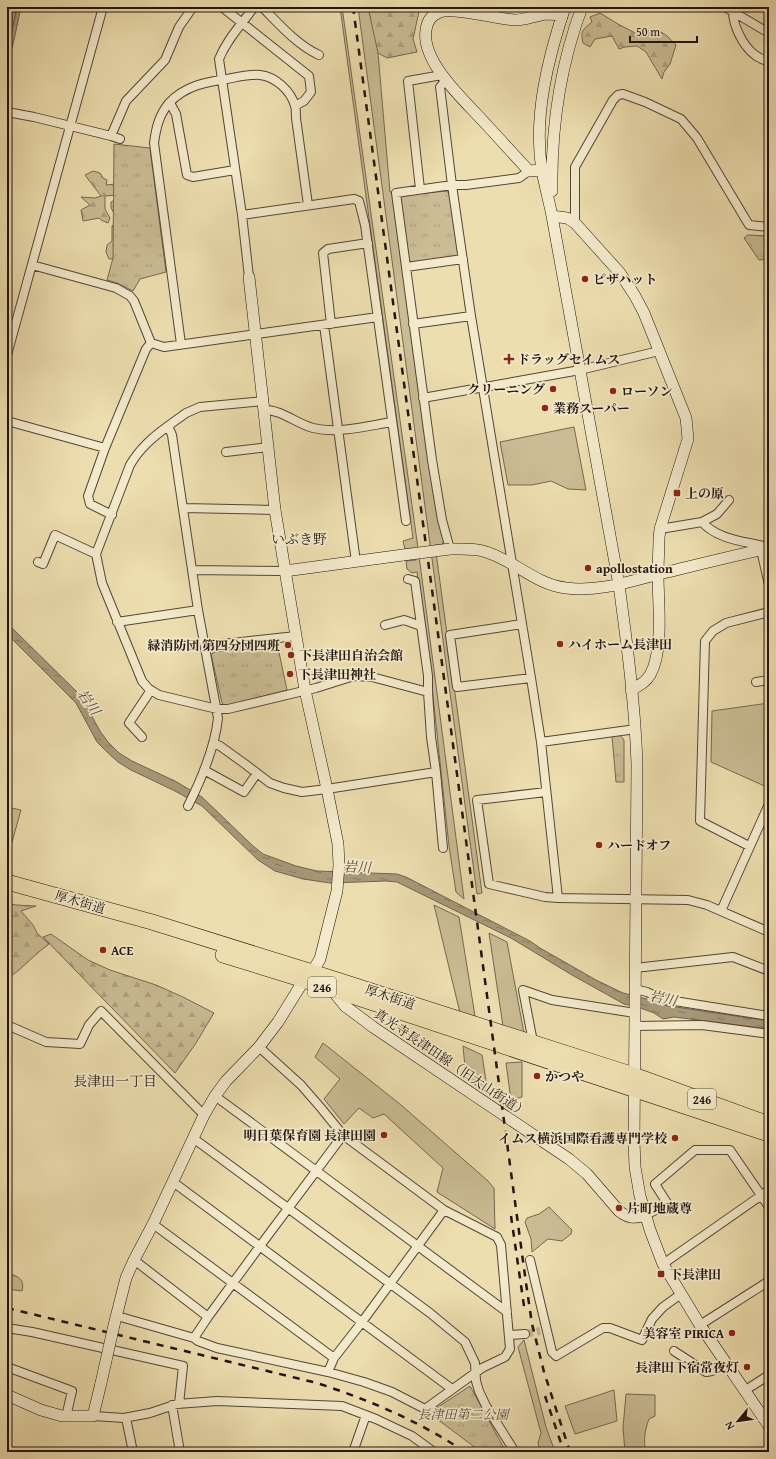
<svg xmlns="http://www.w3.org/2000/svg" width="776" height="1459" font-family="'Gentium Book Plus','Noto Serif JP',serif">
	<defs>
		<pattern id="forest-firs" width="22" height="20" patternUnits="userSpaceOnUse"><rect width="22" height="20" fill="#cabc94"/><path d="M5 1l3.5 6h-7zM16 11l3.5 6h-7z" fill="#ada17e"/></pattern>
		<pattern id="park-tufts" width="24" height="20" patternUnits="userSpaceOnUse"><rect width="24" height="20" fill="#cabc94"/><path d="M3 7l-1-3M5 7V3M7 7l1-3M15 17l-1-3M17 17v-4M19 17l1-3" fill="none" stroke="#ada17e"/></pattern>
		<pattern id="water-ripples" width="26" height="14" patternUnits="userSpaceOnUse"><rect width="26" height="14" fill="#a79979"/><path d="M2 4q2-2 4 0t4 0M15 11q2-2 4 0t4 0" fill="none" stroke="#887c62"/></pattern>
	</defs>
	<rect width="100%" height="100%" fill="#eddeaf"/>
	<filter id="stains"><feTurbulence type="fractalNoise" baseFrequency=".005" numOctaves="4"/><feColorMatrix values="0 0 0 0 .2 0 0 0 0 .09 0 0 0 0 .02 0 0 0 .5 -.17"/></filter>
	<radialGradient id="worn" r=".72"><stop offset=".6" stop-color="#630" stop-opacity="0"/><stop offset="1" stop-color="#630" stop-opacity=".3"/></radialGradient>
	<path fill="#cabc94" stroke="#756852" d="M340,7H342L418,548L464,899L456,892L449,846L433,696L417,572L412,573L407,569L406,561L416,560L414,548L405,549L403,541L413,538Z
		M358,7H374L390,192H392L420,400L444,541L441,545H435L482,893L477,894Z
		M574,427L586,490L568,489L551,481L532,485H508L500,442Z
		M769,703V788L711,762L712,711Z
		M7,807L21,810L7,860Z
		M434,905L459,917L475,1016L460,1013Z
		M489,933L507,942L524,1033L503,1026Z
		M323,1043L401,1105L487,1180L494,1188L495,1229L437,1192L443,1168L384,1114L373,1118L359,1108L344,1124L324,1099L340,1079L315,1057Z
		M463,1046L482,1055L488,1094L466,1078Z
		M522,1062V1097L511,1100L506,1063Z
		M549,1207L572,1230L571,1234L562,1241L548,1239L532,1252L531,1239L525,1222L527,1218L539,1214Z
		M524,1340L546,1427L555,1452H540L538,1443L541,1433L518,1347Z
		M614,1390L617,1421L575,1434L565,1406Z
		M626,1394L655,1395V1416L649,1419C645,1429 643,1441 646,1452H625L623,1428Z"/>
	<path fill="url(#forest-firs)" stroke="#756852" d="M368,7H420L413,39L417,52L387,58L378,53Z
		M600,13L618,24L637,34C656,26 663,31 676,45L670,64L664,72L662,79L646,52L637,46L625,47L619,49L612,36L595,39L590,47L583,43C580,30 583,30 592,22L590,17Z
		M93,171L100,173L103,178L107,180L106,185L116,184L119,190V194L133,206L130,209L122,205C123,213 128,217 129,225L126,227L133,240V246L142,254V259L130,265L123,271L118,268L120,258L118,255L116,259H109L106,252L107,245L112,241V226L118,220L111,208V202L118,198V195L105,196V209L110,218L108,223L101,220L99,218L83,221L81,210L90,205L81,197L95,198L101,196L85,175Z
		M7,903L16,905L36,906L21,911L33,925L37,933L49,944C38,952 29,961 19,970C15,974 10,975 7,980Z
		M51,934L88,960L110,970L156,985L183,997L214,1013L196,1043L175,1073L43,937Z
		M7,1273C18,1276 25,1279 22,1291L7,1289Z"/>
	<path fill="url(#park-tufts)" stroke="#756852" d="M114,144L150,148L166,272L140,279L133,291L117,283L107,280L113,258Z
		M447,191L450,196L458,254L455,257L410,263L408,262L400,198L404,195Z
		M748,235L769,236V259L759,260L744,238Z
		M277,643L287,690L226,706L222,703L211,654L215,652Z
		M620,735L624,740V782H616L612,736Z
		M470,1386L506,1452H481L429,1413Z"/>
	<path fill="url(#water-ripples)" stroke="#71644f" d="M7,7H21L14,40L7,67Z
		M7,623L78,693L83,700L100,731L108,742L119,753L132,761L175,781L202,797L253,846L263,854L296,866L317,871L397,874L406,877L530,941L540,948L596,980L623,993L651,1000L663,1005L769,1021V1029L674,1017L663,1019L654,1013L638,1007L624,1004L572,975L511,938L397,882L386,881L330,883L303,879L275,871L258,860L202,806L175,791L131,770L118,762L107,752L97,742L76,703L7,634Z"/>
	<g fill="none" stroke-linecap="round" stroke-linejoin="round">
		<path stroke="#645644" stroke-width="1" d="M7,54L17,7"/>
		<path stroke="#c4b68f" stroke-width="8" stroke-dasharray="8 4" stroke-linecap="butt" d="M525,1334L540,1331"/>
		<g stroke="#534637" stroke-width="10">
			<path id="street" d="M222,7L309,76L311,92L304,101L295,106
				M262,7C279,24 297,45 319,55
				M725,7L769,33
				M733,11C733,26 743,46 755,55C759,58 764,60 769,62
				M446,80L440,87L452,185L471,316L531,678L541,742L558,898
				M170,103L176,114L187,175L193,177L235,170
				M7,112L34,117L111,136L126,101L165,60L179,27L193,7
				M111,136L120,139
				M420,189L408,81L442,75
				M242,215L354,199L359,201L365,225L406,521
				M575,223V167L613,100L618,95L623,94L645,102L681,119L697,138L749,225L769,227
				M32,265L116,288L130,296L134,301L151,343
				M406,267L463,259
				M249,277L242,215L219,59C227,39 242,24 254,7
				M331,324L323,253L328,249L368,243
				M413,324L471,316
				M324,325L356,562
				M151,343L164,347L378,317
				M181,344L154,143C156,128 159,115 169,103C185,86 205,82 227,79C238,77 249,74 260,75C276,77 291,91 295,106C296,109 296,114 296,118L308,205
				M7,355L103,7
				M423,398L580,370L659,351
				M265,410C282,410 297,424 313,428C338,434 367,426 392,422
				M7,421L105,448
				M168,426C153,437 140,448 130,465L96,554L102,583L142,681L149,689L159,695L217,709H228L316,688L354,676L372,677L428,692L431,737L436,772
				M226,452L268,447
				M183,508L275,510
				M112,515L90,504L88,496L105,448L146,349L151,343
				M702,522C718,540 745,541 767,547
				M660,529L702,522L717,514L729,500
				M450,549L442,520L432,460L396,193L452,185H466L519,178L529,171
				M761,550L769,585
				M38,562L43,564L55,535L96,554
				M193,570L285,571
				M408,579L415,581L428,676V692
				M117,622L198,610
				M522,624L450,635L457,687L531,678
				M385,625L404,620L421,626
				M205,646L296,636
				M756,682L769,680
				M142,737L129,723L151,690
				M541,742L636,729
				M213,743L220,746L245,764L270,783L284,788L302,792L327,789L436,772L443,848
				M204,770L244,792L257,773
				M546,792L477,800L489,884L545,897L558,898L688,900L707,905L769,932
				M188,806C202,778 215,748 218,718L198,610L172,435L168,426L186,413L200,407L264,401
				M749,846L700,821L705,641L713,631L726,623L769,612
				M721,911L769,804
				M635,968L733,957L769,971
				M635,989L647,992L662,999L769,1016
				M7,1025L46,1042L80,1044L89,1025L101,1011L204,1115
				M635,1026L702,1025L769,1034
				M533,1042L523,990L552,1000L635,1013
				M215,1096L507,1312
				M193,1138L430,1313L465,1342L475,1363L476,1381L479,1391L486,1406L515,1452
				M173,1182L452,1389
				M645,1215L656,1210L667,1203L655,1184L695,1150H730L769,1207
				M153,1224L334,1358
				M134,1260L208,1317
				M530,1260L552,1352L556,1356L603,1328H610L642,1340L652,1319L663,1307L681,1294
				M663,1264L769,1190
				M117,1316L194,1338L198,1341L217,1348L328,1372L364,1382L392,1392L425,1409L482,1368L505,1357L510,1349L501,1245L497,1237L444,1210L343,1135L321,1108L301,1085L259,1047
				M700,1325L769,1281
				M7,1328L32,1332L183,1366L179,1404
				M510,1335L525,1334
				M194,1338L208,1317L260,1246L343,1135
				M674,1351L706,1372L712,1371L725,1362
				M7,1367L72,1391L66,1417
				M328,1372L334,1358L362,1322L444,1210
				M744,1391L769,1375
				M172,1405L180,1452
				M93,1416L124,1418L150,1413L177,1404L217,1401L342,1406L376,1419L412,1436L434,1452
				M126,1418L133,1452
				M353,1452L366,1415"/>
		</g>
		<g stroke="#20140f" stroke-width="12">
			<path id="secondary" d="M565,7C548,58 533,117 542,171C545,186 549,201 552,216L619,585C627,644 635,704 637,764L634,1141L635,1167L640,1196L650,1230L663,1264L700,1325L769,1426
				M542,170L529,171C514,155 499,138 484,122C464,100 421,62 426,30C427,21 431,15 440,12C452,7 498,19 515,20C526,20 536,15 547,14C552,14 558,15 562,15
				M552,191C551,128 560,66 582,7
				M552,216L567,218L575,223L620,273L635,296L644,313L686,418L688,439L660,529L659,538C659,550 658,562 658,575C658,602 664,651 650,675C646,682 639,686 631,690
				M450,549C461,549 472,548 483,551C513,559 534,584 566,588C599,592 628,582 659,574C696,565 732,556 769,548
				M285,571L403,555
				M333,991L345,1006L373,1027L569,1159L587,1174L619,1211C628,1218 634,1219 645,1215
				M114,1325L126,1278L134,1260L153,1224L204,1115L215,1096L226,1081L259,1047L278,1022L304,980L312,972L320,959L337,891L339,865L338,844L327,789L305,690L275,510L249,277
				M7,1395L41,1410L62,1416H93L101,1383"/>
		</g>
		<g stroke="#20140f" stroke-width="16">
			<path id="highway" d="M7,882L152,922L312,972L634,1075L769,1124
				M223,955L304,980L765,1133"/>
		</g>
		<use href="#street" stroke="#f3eacb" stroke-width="8"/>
		<use href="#secondary" stroke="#f3eacb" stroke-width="11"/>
		<use href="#highway" stroke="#eddeaf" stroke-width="15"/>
		<path stroke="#20140f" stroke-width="2.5" stroke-dasharray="7 7" stroke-linecap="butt" d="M353,7L526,1283L532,1324L544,1372L570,1452
			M511,1216L525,1313
			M7,1308L317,1383C369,1400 419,1421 465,1452
			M545,1396L564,1452"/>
		<g stroke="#20140f" stroke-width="12" stroke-linecap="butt">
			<path id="secondary-bridge" d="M403,555L450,549
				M101,1383L114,1325"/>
		</g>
		<use href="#secondary-bridge" stroke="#f3eacb" stroke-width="11"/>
	</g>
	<g fill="#8f2418" stroke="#f3eacb" stroke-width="1.5">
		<circle cx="585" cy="279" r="4"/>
		<path d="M507 353h4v4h4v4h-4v4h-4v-4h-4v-4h4z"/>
		<circle cx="553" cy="389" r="4"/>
		<circle cx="613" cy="391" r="4"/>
		<circle cx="545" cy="408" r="4"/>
		<rect x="673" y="489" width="8" height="8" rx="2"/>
		<circle cx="588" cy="568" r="4"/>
		<circle cx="560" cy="644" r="4"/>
		<circle cx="288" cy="645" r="4"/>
		<circle cx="291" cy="655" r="4"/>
		<circle cx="290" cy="674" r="4"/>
		<circle cx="599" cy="845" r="4"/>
		<circle cx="103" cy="950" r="4"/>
		<circle cx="537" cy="1076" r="4"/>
		<circle cx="384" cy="1135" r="4"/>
		<circle cx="675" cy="1138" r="4"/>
		<circle cx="619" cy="1208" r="4"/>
		<rect x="657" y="1270" width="8" height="8" rx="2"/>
		<circle cx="732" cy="1333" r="4"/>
		<circle cx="747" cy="1367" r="4"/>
	</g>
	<g text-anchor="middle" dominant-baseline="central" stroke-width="3.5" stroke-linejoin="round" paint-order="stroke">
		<g fill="#f3eacb" stroke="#5f5447" stroke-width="1">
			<rect x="308" y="977" width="28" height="20" rx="3"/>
			<rect x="688" y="1089" width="28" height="20" rx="3"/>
		</g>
		<g font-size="12" font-weight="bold" fill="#20140f">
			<text x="322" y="987">246</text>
			<text x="702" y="1099">246</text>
		</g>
		<g font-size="13" font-weight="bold" fill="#20140f" stroke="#f3eacb" text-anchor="start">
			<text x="593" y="279">ピザハット</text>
			<text x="517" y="359">ドラッグセイムス</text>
			<text x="545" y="389" text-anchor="end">クリーニング</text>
			<text x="621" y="391">ローソン</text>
			<text x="553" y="408">業務スーパー</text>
			<text x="685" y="493">上の原</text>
			<text x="596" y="568">apollostation</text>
			<text x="568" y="644">ハイホーム長津田</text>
			<text x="280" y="645" text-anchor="end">緑消防団 第四分団四班</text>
			<text x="299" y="655">下長津田自治会館</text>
			<text x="298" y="674">下長津田神社</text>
			<text x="607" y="845">ハードオフ</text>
			<text x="111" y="950">ACE</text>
			<text x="545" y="1076">かつや</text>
			<text x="376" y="1135" text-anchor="end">明日葉保育園 長津田園</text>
			<text x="667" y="1138" text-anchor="end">イムス横浜国際看護専門学校</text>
			<text x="627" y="1208">片町地蔵尊</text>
			<text x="669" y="1274">下長津田</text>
			<text x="724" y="1333" text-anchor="end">美容室 PIRICA</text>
			<text x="739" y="1367" text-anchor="end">長津田下宿常夜灯</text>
		</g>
		<g font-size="13" fill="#20140f" stroke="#f3eacb">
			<text transform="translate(80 902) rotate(16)">厚木街道</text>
			<text transform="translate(390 997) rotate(18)">厚木街道</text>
			<text transform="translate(451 1063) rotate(34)">真光寺長津田線（旧大山街道）</text>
		</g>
		<g font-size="13" font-style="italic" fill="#5c4f3e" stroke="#f3eacb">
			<text x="463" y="1414">長津田第二公園</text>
		</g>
		<g font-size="14" fill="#20140f" stroke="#f3eacb">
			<text x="299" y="539">いぶき野</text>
			<text x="115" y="1081">長津田一丁目</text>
		</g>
		<g font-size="14" font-style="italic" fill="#564939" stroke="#f3eacb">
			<text transform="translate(89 702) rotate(55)">岩川</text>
			<text transform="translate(357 867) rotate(2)">岩川</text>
			<text transform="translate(663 998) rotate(12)">岩川</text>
		</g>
	</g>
	<rect width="776" height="1459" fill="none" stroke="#eddeaf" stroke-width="24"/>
	<rect x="8" y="8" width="760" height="1443" fill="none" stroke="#20140f" stroke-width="2"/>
	<rect x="12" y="12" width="752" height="1435" fill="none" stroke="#20140f"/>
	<g transform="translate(738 1421) rotate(241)" stroke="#f3eacb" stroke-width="3" paint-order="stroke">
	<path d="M0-3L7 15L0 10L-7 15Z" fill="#20140f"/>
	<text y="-6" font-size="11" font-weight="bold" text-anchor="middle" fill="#20140f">N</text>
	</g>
	<path d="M630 36v6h67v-6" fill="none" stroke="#20140f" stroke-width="2"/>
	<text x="636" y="36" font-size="12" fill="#20140f" stroke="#f3eacb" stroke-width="3" paint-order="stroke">50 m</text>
	<rect width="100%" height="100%" filter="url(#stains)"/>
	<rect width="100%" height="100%" fill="url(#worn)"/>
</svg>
